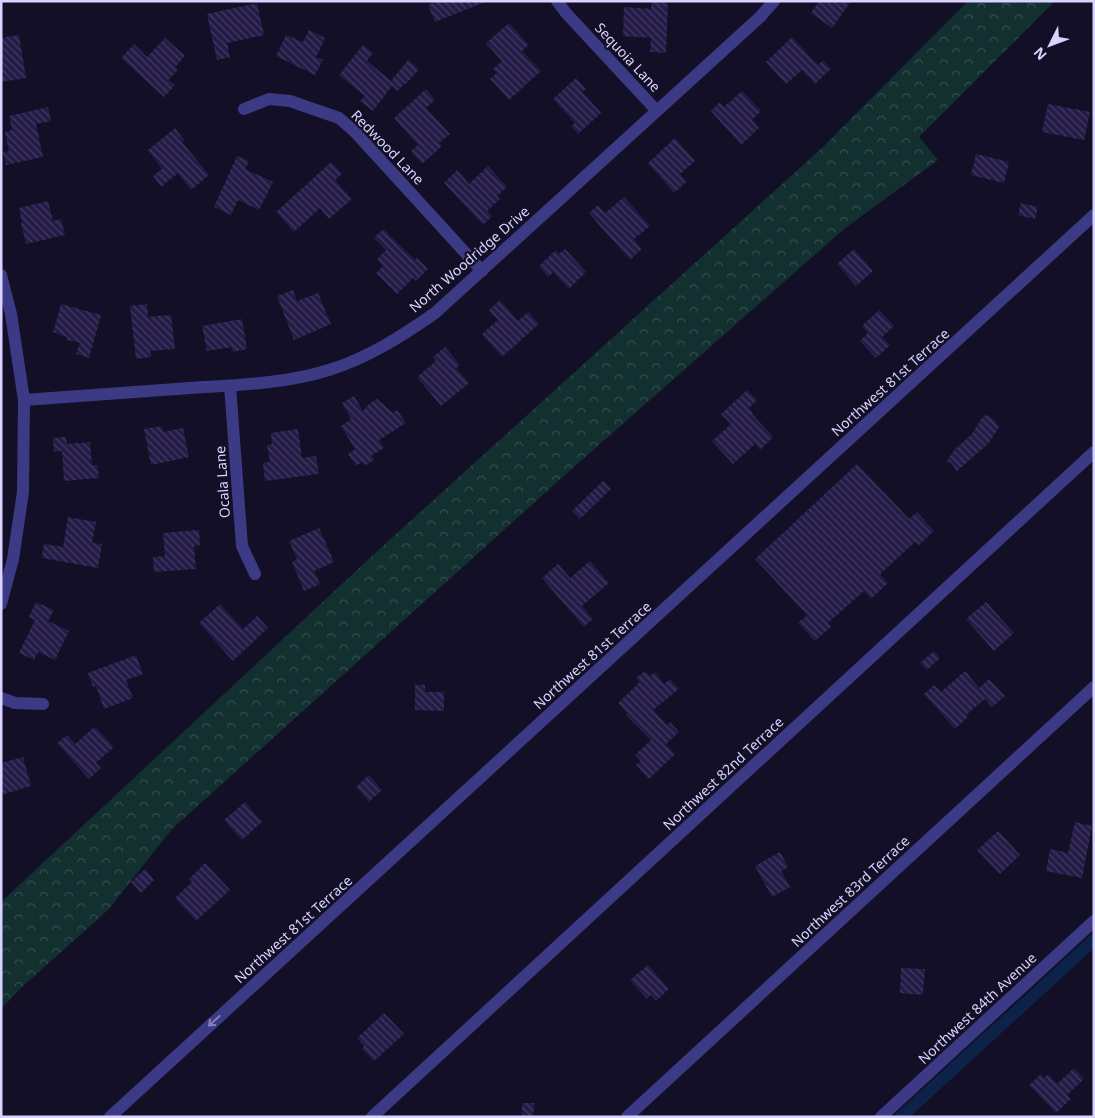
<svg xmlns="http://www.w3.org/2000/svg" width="1095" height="1118" font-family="'Noto Sans',sans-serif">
	<defs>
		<pattern id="forest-crowns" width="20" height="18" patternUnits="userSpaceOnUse" patternTransform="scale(1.25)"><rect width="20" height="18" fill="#12302f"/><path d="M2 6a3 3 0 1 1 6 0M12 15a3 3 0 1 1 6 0" fill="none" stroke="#344d4e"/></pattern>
		<pattern id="building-back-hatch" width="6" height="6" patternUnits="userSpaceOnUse" patternTransform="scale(1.25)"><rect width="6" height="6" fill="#241b47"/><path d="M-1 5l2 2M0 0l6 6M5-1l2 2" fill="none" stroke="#433b63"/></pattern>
	</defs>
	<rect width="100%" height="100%" fill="#130f26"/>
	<path fill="url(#forest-crowns)" d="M968,1H1055L919,137L938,160L844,229L575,466L172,829L108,910L21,988L1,1009V902L386,543L824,146Z"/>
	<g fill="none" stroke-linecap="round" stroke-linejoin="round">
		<path stroke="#0c2248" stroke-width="12" d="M901,1117L1094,940"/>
	</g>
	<path fill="url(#building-back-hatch)" d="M437,1H485V2L435,22L428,5Z
		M652,1H668L666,53L650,52L651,38L623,36L624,7L651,9Z
		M819,1H851L832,28L811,13Z
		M257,3L264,35L227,43L230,57L217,60L207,14Z
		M509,23L529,45L522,51L541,71L509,100L490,79L497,73L493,69L502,61L486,43Z
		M309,30L325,38L316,57L323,60L315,75L276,56L286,35L303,42Z
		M19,35L26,78L1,82V38Z
		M792,37L818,65L823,60L831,69L815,84L802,70L786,84L766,62Z
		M165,38L185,56L175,67L178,70L168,80L175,85L164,97L121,58L134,44L147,57Z
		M363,45L373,53L367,61L391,81L408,60L419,69L406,84L405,83L398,91L392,86L373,111L360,101L365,96L339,75Z
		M576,78L586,89L582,92L601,113L578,134L571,126L575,123L553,99Z
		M426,89L435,100L426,108L450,134L439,143L442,146L422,164L411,151L418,145L394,118Z
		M742,91L761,111L752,120L759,128L741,145L711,111L720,102L724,107Z
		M1048,104L1090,112L1084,140L1042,132Z
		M48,107L51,121L36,124L43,157L6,165L3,152L9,151L5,132L12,130L9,116Z
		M175,128L184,140L182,142L209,175L191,190L178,173L161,187L153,176L162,169L148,150Z
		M675,138L695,161L680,174L686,182L674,193L648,163Z
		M976,154L1009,162L1004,183L971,175Z
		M237,156L249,161L245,169L273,182L259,210L238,200L231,215L214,207Z
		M331,162L342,174L335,180L352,199L329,219L320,208L294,232L276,212Z
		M488,166L507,187L497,196L500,199L487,211L492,216L483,225L444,183L457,170L469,184Z
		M624,197L650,226L634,239L642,249L630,260L589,213L598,205L605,213Z
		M48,201L53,221L61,219L65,235L26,244L21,223H22L19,208Z
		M1021,203L1038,207L1035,219L1018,215Z
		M383,229L415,260L417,258L428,269L416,281L413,278L397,294L376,273L383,266L377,259L386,250L374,238Z
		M565,249L586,272L569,289L553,272L548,277L539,266L556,250L559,254Z
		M854,249L873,271L856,286L837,264Z
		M293,290L297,301L318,293L331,324L294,340L277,296Z
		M500,300L518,321L528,312L539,324L502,357L482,334L498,320L489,310Z
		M61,304L101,315L89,358L76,354L80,343L67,340V337L53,332Z
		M147,304L148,317L171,315L175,349L150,351L151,357L136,359L130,306Z
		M879,310L894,326L882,337L890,345L876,358L860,341L868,333L862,326Z
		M242,319L247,349L233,352L232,347L207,351L202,326Z
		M445,347L460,365L456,368L469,383L441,406L417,377L436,361L433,357Z
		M747,390L757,400L749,408L753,413L752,414L773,437L760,450L755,444L733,464L712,441L731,424L721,414Z
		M354,396L363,411L370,403L377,399L393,413L397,410L406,423L379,440L384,448L372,455L374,460L366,465L362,462L356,466L348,454L355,449L341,426L351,419L342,403Z
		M986,415L992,418L999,427L988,444L957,471L951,463L947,461L955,449L972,434L981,419Z
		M162,426L163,432L183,428L189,457L151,465L144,429Z
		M298,429L302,458L316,456L319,474L265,481L263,463L270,462L267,445L272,444L271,433Z
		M66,437L67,444L90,442L92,465H97L99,478L64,481L62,451L54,452L53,438Z
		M857,464L909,519L917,512L934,531L919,545L915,542L880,574L888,583L871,599L864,591L828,623L831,627L815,641L798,623L807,615L755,559Z
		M603,481L611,489L580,519L572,511Z
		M68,517L96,522L92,543L102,544L98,568L42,558L44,544L63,547Z
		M319,528L334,562L314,571L320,584L304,591L292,562L297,559L289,541Z
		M199,530L200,545L194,546L196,569L154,572L153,557L165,556L163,533Z
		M590,561L609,583L582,606L593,619L584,627L542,578L558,564L570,578Z
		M36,602L54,610L48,621L69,631L55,660L38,652L34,660L19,653L35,620L29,617Z
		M986,602L1014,633L994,651L966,619Z
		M220,604L243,629L257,616L268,628L233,661L199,623Z
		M934,651L940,658L927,670L920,663Z
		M136,655L143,674L126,680L133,698L104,709L96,686L93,687L88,673Z
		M645,671L650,676L655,672L664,684L670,679L679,689L653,710L667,725L670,722L679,732L666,744L675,754L649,779L636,765L641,761L635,755L651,740L626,715L628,714L618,703L640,682L636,678Z
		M965,671L979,688L989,679L1005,696L992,707L985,699L966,715L968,717L955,729L924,694L934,685L941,692Z
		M415,685H425V692H444V711L415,710Z
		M93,728H96L114,747L96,763L101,768L89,779L57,743L67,735L75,744Z
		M23,757L31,786L1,795V763Z
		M369,775L382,790L369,802L356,787Z
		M245,802L262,822L242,840L224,820Z
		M1075,822L1092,826L1082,878L1046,871L1050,849L1068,853Z
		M998,831L1020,855L1000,874L977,850Z
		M780,852L788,867L781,871L790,887L772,897L755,866Z
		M205,863L230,890L196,921L175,898L192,882L189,879Z
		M145,869L154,880L141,893L131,882Z
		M648,965L669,989L656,1001L651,995L647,999L630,980Z
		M901,968L925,969L923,995L900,993Z
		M384,1013L404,1034L374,1061L362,1049L364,1046L357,1038Z
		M1074,1068L1084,1079L1067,1095L1071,1099L1056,1113L1029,1085L1041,1074L1044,1078L1048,1074L1057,1084Z
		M522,1103H534L533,1117H522Z"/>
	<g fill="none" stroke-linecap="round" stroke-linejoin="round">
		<path stroke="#3d3a85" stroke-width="12" d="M557,1L566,13L657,111
			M244,109L269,99L290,101L339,118L355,132L482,271
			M1,275L11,314L24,400L23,492L13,559L1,604
			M230,386L242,546L255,574
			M24,400C79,396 135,392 190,388C236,385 284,384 329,370C368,358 402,336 435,313L760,17L774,1
			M1,698L15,703L43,704
			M110,1117L1094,215
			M372,1117L1094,452
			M627,1117L1094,687
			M881,1117L1094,921"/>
	</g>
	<defs><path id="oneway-shaft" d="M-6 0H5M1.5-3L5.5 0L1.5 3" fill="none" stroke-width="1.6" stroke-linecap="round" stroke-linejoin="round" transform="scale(1.25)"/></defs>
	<use stroke="#837fbc" href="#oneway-shaft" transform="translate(214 1021) rotate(138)"/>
	<g text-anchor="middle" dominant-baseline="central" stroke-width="4.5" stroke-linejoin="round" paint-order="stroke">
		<g font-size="14" fill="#d9d4ff" stroke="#130f26">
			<text transform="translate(628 57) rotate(47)">Sequoia Lane</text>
			<text transform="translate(388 147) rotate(46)">Redwood Lane</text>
			<text transform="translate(469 259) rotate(-41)">North Woodridge Drive</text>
			<text transform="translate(890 382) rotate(-42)">Northwest 81st Terrace</text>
			<text transform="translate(222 482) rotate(-94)">Ocala Lane</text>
			<text transform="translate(592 655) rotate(-42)">Northwest 81st Terrace</text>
			<text transform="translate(723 773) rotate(-43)">Northwest 82nd Terrace</text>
			<text transform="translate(850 891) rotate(-43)">Northwest 83rd Terrace</text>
			<text transform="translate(293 929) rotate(-42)">Northwest 81st Terrace</text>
			<text transform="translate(977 1008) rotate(-43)">Northwest 84th Avenue</text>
		</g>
	</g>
	<rect width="1095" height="1118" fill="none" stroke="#d9d4ff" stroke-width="5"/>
	<g transform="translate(1050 45) rotate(228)" stroke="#130f26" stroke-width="4" paint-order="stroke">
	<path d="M0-4L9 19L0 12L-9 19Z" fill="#d9d4ff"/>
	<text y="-8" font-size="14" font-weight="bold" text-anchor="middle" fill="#d9d4ff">N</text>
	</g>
</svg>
